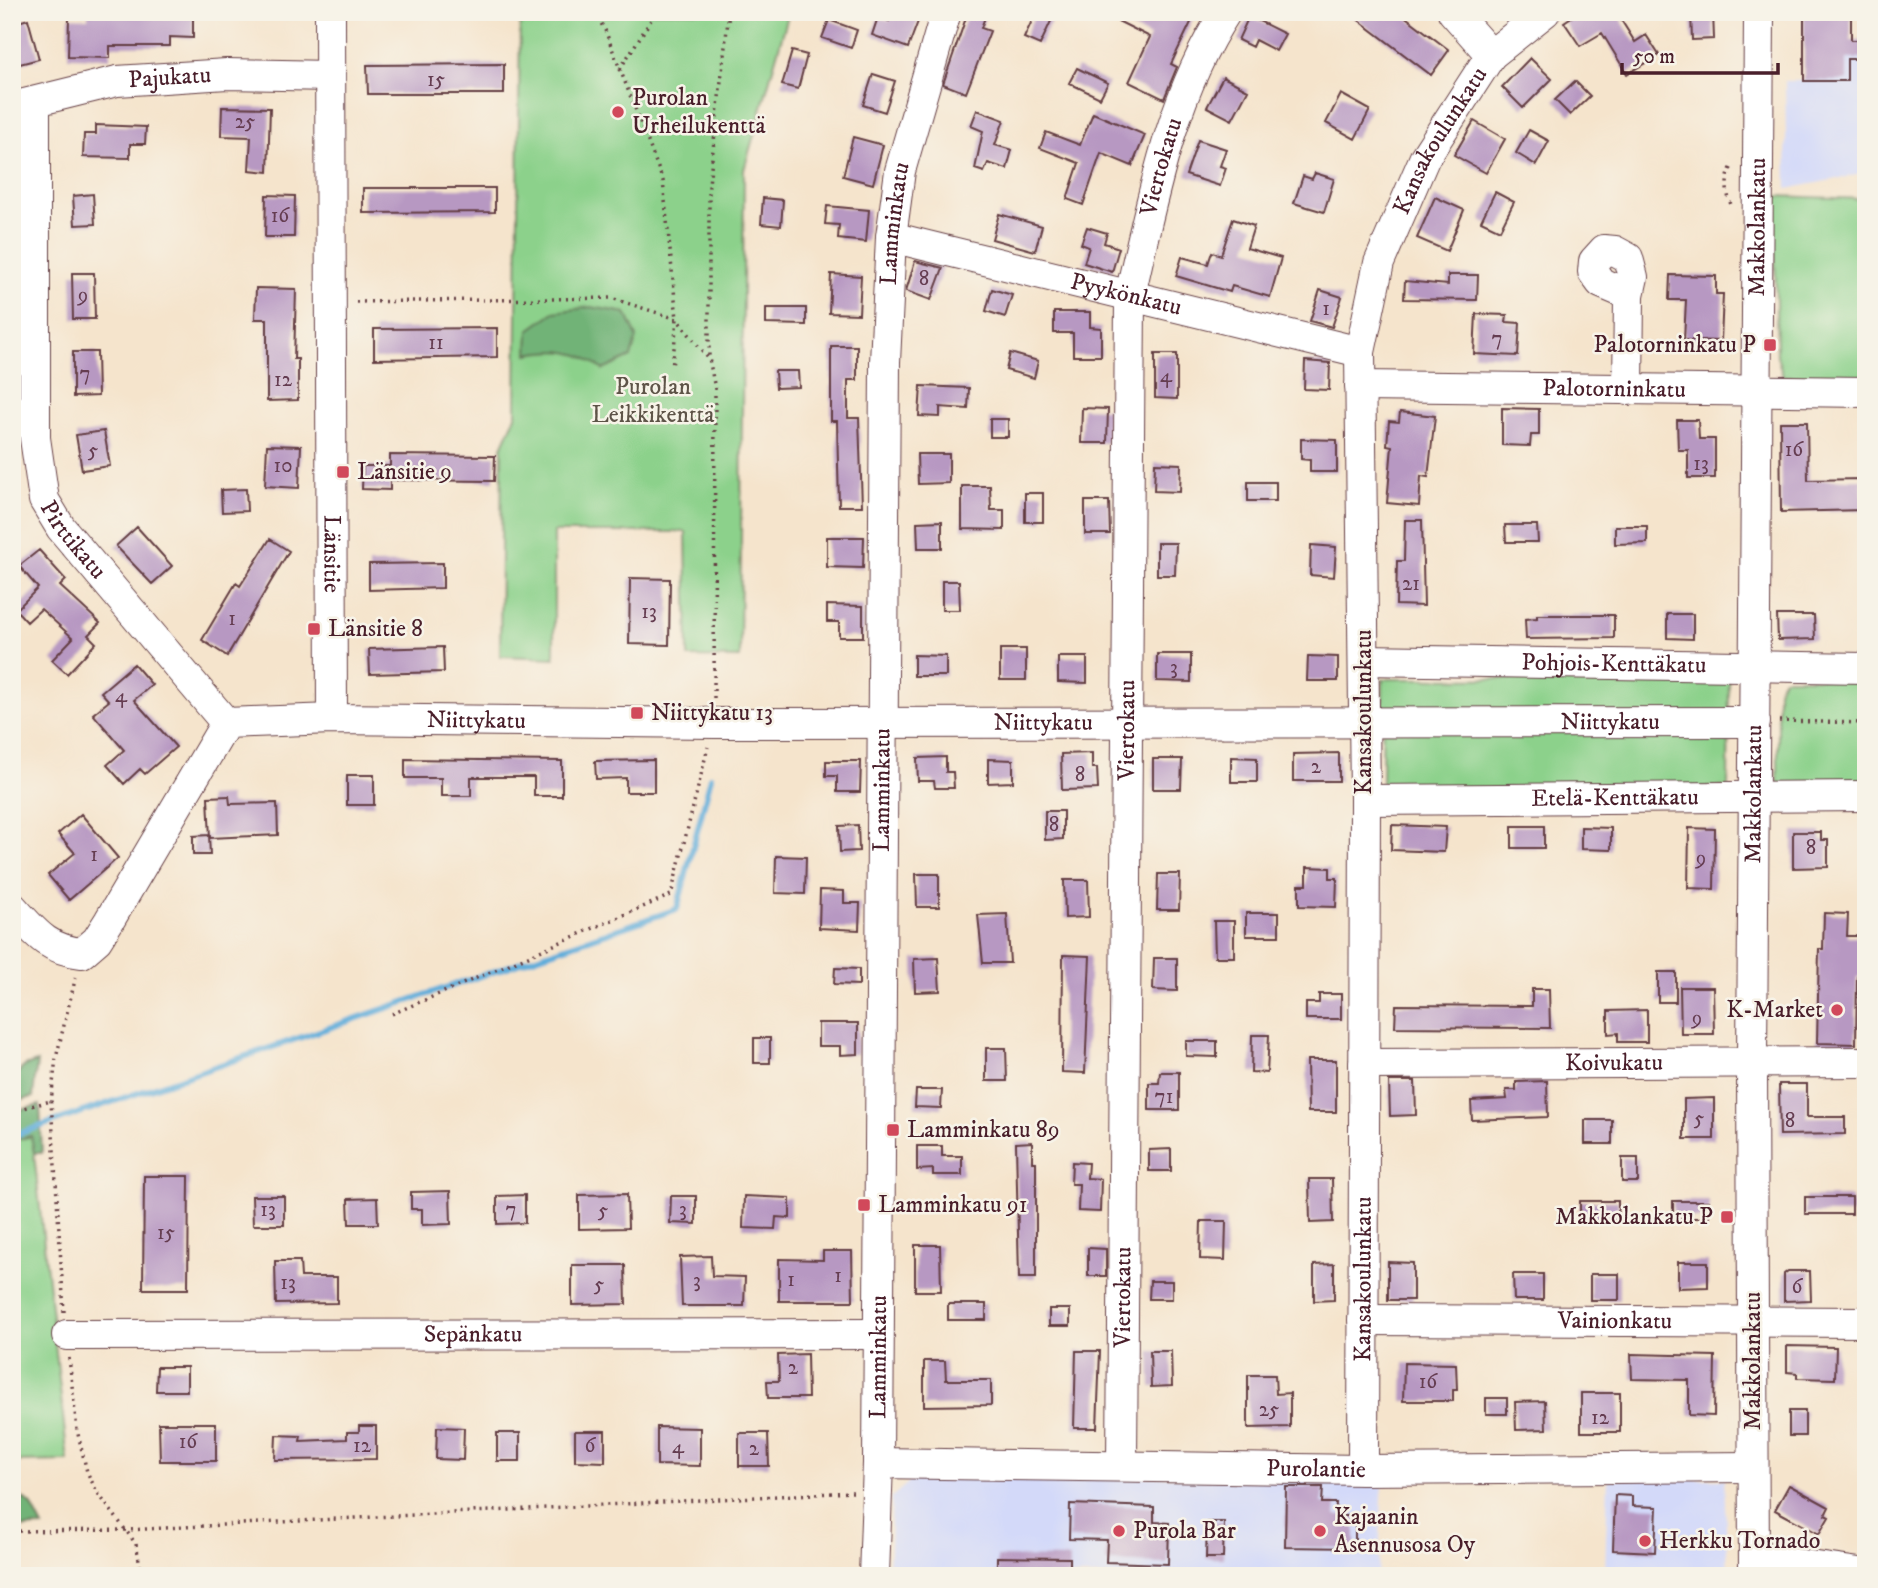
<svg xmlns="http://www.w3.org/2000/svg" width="1878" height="1588" font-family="'IM FELL DW Pica',serif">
	<rect width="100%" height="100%" fill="#f7f3e8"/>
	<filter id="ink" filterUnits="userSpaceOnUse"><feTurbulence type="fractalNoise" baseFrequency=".0143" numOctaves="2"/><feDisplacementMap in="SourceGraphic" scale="14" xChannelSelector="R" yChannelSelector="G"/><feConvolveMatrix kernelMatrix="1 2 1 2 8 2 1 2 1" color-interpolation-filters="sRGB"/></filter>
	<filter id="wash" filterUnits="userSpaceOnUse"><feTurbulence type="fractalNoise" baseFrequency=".00686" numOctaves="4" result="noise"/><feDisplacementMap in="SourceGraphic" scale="28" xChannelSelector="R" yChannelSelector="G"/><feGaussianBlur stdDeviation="1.57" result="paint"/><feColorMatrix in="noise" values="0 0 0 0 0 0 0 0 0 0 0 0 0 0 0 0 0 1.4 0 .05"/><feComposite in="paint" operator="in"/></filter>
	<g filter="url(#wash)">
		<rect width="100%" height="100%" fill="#f5e4cc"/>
		<path fill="#d3d9f9" d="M1804,12H1851V40H1866V173L1787,189L1785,81H1804Z
			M915,1477H1383L1378,1576H889L892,1497Z
			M1608,1479H1724L1728,1576H1605Z"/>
		<path fill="#8cd18b" stroke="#6b785b" stroke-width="2" d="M520,12H789L744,170L740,658L688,657L686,532H554V658L500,656L502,447L516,416Z
			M1774,196L1866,199V379L1783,376L1777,356Z
			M1729,678L1728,787L1382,791L1383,679Z
			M1783,678H1866V786H1778V690Z
			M32,1136L68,1461L12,1462V1141Z"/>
		<path fill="#71b377" stroke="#5e6951" stroke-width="2" d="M591,307L626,313L637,337L631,357L603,370C580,349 557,349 528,354L529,330L554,312Z
			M37,1062L33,1097L12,1103V1078L25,1066Z
			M40,1105L42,1153H34L31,1136L12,1141V1112Z
			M12,1491L31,1504L43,1527L12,1528Z"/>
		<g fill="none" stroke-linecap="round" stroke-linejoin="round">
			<path stroke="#61adda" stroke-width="6" d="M12,1136L677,909L711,777"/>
		</g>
		<g id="blocks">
			<path fill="#b798c2" d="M88,12L167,18V12H193V38L170,37V46H110V58L68,57L69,17L88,18Z
				M892,12L920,16L908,48L872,35L878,17L889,21Z
				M968,12H987L981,28L990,31L966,93L943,84Z
				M1036,12L1052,19L1040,45L1024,38Z
				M1100,12H1196L1171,64L1177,67L1164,99L1129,82L1150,37Z
				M1348,12H1399L1449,50L1431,75Z
				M1579,12H1616L1635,42L1646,35L1659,55L1627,74L1602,33L1580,46L1564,22Z
				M1691,12H1713L1714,39L1692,40Z
				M1804,12H1851V40H1866V59H1847V81H1804Z
				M1249,16L1285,34L1276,51L1255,40L1252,47L1238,40Z
				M28,19L39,59L12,66V24Z
				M829,20L857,30L851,48L822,38Z
				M792,51L807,55L798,89L782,85Z
				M1530,58L1552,79L1523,108L1502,87Z
				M504,64V94H368L367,65Z
				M1077,68L1108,83L1100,98L1069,83Z
				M873,74L895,81L885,112L863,105Z
				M1223,77L1248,90L1232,120L1207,107Z
				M1575,81L1590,96L1570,115L1555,100Z
				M1341,94L1370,110L1355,139L1326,123Z
				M222,107L270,108L268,172L249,170L251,137L221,136Z
				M977,110L1004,120L995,145L1012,150L1007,169L988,163L984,172L975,169L983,131L971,126Z
				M1093,113L1145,135L1132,166L1101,153L1083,205L1067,199L1079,163L1040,148L1046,132L1080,145Z
				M1474,121L1505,139L1486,173L1454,155Z
				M96,125L146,127L145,144H130V158L83,157L84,134H96Z
				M1529,130L1549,141L1536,165L1516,153Z
				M853,137L883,145L873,184L843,176Z
				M1198,140L1226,149L1220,166L1226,168L1220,186L1186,175Z
				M1315,173L1334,179L1324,212L1294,203L1303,176L1312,179Z
				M363,188H495V212L363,213Z
				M1495,192L1514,202L1500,230L1481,221Z
				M93,194L95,224L75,225L73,196Z
				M266,195L295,196L294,237H265Z
				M1435,197L1464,210L1447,251L1417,238Z
				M763,198L783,200L781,226L761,224Z
				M827,206L869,210L866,242L838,239L839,225L825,224Z
				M999,214L1042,226L1035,251L992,239Z
				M1233,219L1254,226L1247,248L1281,258L1270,297L1232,286L1230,292L1176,276L1182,257L1208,264L1212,252L1221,255Z
				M1087,227L1107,233L1104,243L1119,248L1112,272L1084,263L1089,247L1081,244Z
				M915,261L943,268L931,300L906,291Z
				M72,273H94L95,319H73Z
				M831,274L861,276L859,314L829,313Z
				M1448,275H1478L1477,300L1404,299L1405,281L1448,285Z
				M1670,275L1716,276V294H1723L1721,341L1684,340L1686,300H1669Z
				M256,288L296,289L294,359H298V400L267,401V319H255Z
				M992,289L1012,295L1005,317L986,311Z
				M1320,290L1342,297L1332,327L1310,321Z
				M766,308H806V325L766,324Z
				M1054,312H1090V327L1101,328V356H1073V333H1054Z
				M1476,314L1507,315L1506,322L1520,323L1518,356L1474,354Z
				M497,328V357L374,359V329Z
				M831,346H857V380H848V418H859L862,506H839L837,421H831Z
				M73,352H97L98,396L73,397Z
				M1010,353L1038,361L1034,378L1006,370Z
				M1155,354H1177V399L1155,398Z
				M1305,361L1330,363L1329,390L1304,389Z
				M775,371H798L799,387L776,388Z
				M921,386L969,388L968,409L940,407V417L919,416Z
				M1082,408L1108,409L1107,443H1081Z
				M1502,408L1539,409V435H1531L1530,446L1502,445Z
				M1400,412L1435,416L1428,477L1421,476L1419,506L1387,503L1392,446L1387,445L1389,421L1399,422Z
				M990,419H1008V437H990Z
				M1677,420H1698L1699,439H1715V478H1688V450H1678Z
				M1780,422H1807L1808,480L1862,479L1863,510L1781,512Z
				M104,431L110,466L82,470L76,435Z
				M1301,439L1337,440V472H1310V460L1301,459Z
				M267,445L301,446L299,488L265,486Z
				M917,454H949V483L918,484Z
				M390,455L495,456L494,481L390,480V490L362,489L363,466H390Z
				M1155,463L1181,464L1180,492L1154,491Z
				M1248,482H1276V501H1248Z
				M962,486H990L991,510H1004V530L962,529Z
				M246,489L247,511L222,512L221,490Z
				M1025,493H1043V522H1025Z
				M1085,501H1109L1110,534H1085Z
				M1405,520H1422L1424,606L1396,605L1397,561H1404Z
				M942,521V548H918L917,522Z
				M1505,525H1537L1538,542H1506Z
				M1615,526H1647V543L1615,544Z
				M137,527L172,566L152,584L116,546Z
				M827,537H864L863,568L827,567Z
				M270,539L289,551L227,656L202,640L236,583L240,586Z
				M1157,543H1176L1175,575H1157Z
				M1311,545L1336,547L1334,577L1310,575Z
				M39,550L66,580L60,586L100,623L88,635L96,643L67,674L52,660L73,638L41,609L27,622L16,610L38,588L19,566Z
				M443,563V588L369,590V564Z
				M630,578L670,579L669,645L629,644Z
				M942,581H959L960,610H942Z
				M827,605L863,606V637H839V622H827Z
				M1667,614H1693V639L1667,638Z
				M1537,615H1614V638L1526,639L1525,619L1537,618Z
				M1777,615H1814L1815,639L1778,640Z
				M443,647L444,672L370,674L369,649Z
				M1000,649H1026V680H1000Z
				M1157,654H1191V682L1157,681Z
				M914,655L946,656V676H914Z
				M1308,656L1338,657V681H1307Z
				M1058,657H1087V683L1058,682Z
				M134,664L152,685L134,700L176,747L145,774L140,769L124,784L107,765L124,750L93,714L109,701L101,692Z
				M1092,753V768H1097L1098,789L1062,790L1061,754Z
				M1339,753V781H1293V754Z
				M946,757V772H953L954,788H935L934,781H918L917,758Z
				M1231,757L1257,758V782H1231Z
				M405,759L562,761V796H534V777H471V796H441V778H405Z
				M988,759L1013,760V782L988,783Z
				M1153,759H1182L1181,789H1153Z
				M654,760V792H626V778L596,779L595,761Z
				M826,761H861L860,792H837V776H826Z
				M347,775H374V805H347Z
				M229,796L230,804L277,803L278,835L210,838L208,797Z
				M1045,811H1063V839L1045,840Z
				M81,814L118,858L69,900L48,875L75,853L58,834Z
				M858,825L859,851L840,852L839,826Z
				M1392,825L1446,827L1444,852L1391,850Z
				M1512,826H1544V848H1512Z
				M1581,827L1611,828V850L1581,849Z
				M1689,828L1715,829L1714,889L1688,888Z
				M1793,832H1821V840H1828V867L1793,868Z
				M209,835L210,855H193V836Z
				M776,856L806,857L805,894L775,893Z
				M1307,867L1330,868V878H1337L1336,907L1299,906V885H1307Z
				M916,874H939V907H917Z
				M1158,874H1180L1179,910H1157Z
				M1064,880H1088L1089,917L1065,918Z
				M820,890L844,891V903H860L859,930L819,928Z
				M1246,913H1279V936H1246Z
				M1824,913L1848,914L1847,936H1858V942H1866V977H1857L1856,1044L1817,1043L1819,949H1823Z
				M1007,914L1010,963H983L978,915Z
				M1214,921H1234V957H1215Z
				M1063,955L1090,956L1085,1073L1062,1072Z
				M938,958L940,991L915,992L914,959Z
				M1154,958H1177V991L1153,990Z
				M835,968L859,969V985L834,984Z
				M1658,972H1676V1002H1658Z
				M1680,987H1713L1714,1034H1681Z
				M1532,989H1549L1550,1028L1395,1027L1396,1005L1532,1006Z
				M1319,994H1341V1019H1306V1003H1319Z
				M1647,1010V1042H1618V1033L1608,1034V1011Z
				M818,1023H858V1054L840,1055V1046H818Z
				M1252,1035H1269L1267,1073L1251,1072Z
				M754,1038H770V1063H754Z
				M1186,1041H1217V1057L1186,1056Z
				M986,1048H1006L1007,1081H986Z
				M1307,1060H1336V1112H1308Z
				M1160,1072H1179V1110H1149V1083H1159Z
				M1389,1081H1415L1416,1115L1390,1116Z
				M1547,1081L1548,1117L1472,1120L1471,1101L1507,1099L1506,1090H1516V1082Z
				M1779,1084H1807V1117H1845V1134L1780,1135Z
				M916,1090H942L941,1108L915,1107Z
				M1714,1098V1139H1684V1099Z
				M1585,1120H1612V1144H1585Z
				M1032,1142V1162H1036V1278H1019L1016,1143Z
				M917,1146H942V1156H962V1175H933V1169L917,1170Z
				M1171,1149V1171H1149V1150Z
				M1622,1158H1638V1182H1622Z
				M1072,1162L1088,1163L1087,1178L1101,1179L1100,1212L1078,1211L1079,1184H1071Z
				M144,1176H189L188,1289H143Z
				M1309,1179H1332L1333,1222L1310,1223Z
				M450,1191L451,1224L422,1225V1209H411V1192Z
				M627,1194L628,1228L579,1229V1195Z
				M525,1195V1223L497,1224V1196Z
				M252,1196H284V1225H253Z
				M671,1196H696V1224L670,1223Z
				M744,1196L790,1198V1218L776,1217L775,1229L743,1228Z
				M1805,1197H1852V1214H1805Z
				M377,1198L378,1224H349L348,1199Z
				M1580,1201H1618V1220L1580,1221Z
				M1673,1201H1709V1218H1673Z
				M1201,1221H1226L1225,1260L1200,1259Z
				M915,1245H940L941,1291H915Z
				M1088,1248L1106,1249V1276H1088Z
				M823,1251H852L853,1301H779V1259L823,1260Z
				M711,1256L712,1276L745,1277L744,1306H682L680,1257Z
				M275,1261H300L301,1277H337V1303L276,1304Z
				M1388,1262L1413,1263V1300H1388Z
				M1678,1262H1708V1287L1678,1288Z
				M1334,1264V1300L1314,1301V1265Z
				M572,1265H625L626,1304L572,1305Z
				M1788,1271H1810L1811,1300L1784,1301V1274Z
				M1513,1274H1543V1300H1514Z
				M1590,1274H1619V1300H1590Z
				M1150,1281H1172V1299H1149Z
				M948,1304H986V1320H948Z
				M1049,1309H1070V1326H1049Z
				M1787,1346L1836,1347L1835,1379L1797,1378V1373L1787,1372Z
				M1076,1351H1100L1097,1428H1074Z
				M1150,1351H1171L1172,1386L1151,1387Z
				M807,1354L808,1398H768L767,1381H779L778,1355Z
				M1631,1354L1715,1356L1714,1416L1689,1415V1380L1632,1379Z
				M924,1361H945L946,1380H991V1405L924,1406Z
				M1404,1363L1456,1364L1457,1390H1453V1401H1403Z
				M157,1367H187V1391H156Z
				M1248,1375H1275L1276,1394L1290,1393V1427L1248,1428Z
				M1581,1393H1620V1432H1581Z
				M1486,1398H1507V1414H1486Z
				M1545,1401L1546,1429L1516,1430L1515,1402Z
				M1789,1411H1805V1436H1789Z
				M159,1423H216V1461H160Z
				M359,1426H376V1459L275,1460L276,1435L301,1436L300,1441L347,1439V1432H359Z
				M437,1427L464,1428L463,1460L436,1459Z
				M657,1427L700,1428V1466L657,1465Z
				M575,1431H605V1462L575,1461Z
				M497,1433H520V1461H497Z
				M739,1433H768L769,1466H739Z
				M1789,1485L1829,1507L1825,1515L1829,1517L1819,1534L1775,1510Z
				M1286,1487H1323L1322,1503H1336L1335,1516H1355V1548L1285,1547Z
				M1615,1495L1632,1496V1506L1657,1507L1655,1552L1613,1550Z
				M1070,1504L1154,1507V1522L1169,1523L1168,1564L1106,1562L1107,1540L1069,1539Z
				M1207,1522H1224L1223,1558H1206Z
				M997,1557L1070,1558V1576H997Z"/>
		</g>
	</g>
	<g filter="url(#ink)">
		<use href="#blocks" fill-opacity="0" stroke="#643d43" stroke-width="2"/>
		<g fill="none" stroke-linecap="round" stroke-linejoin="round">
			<g stroke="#643d43" stroke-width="32">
				<g id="minor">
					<path id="s1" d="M330,12L332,719"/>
					<path d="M1453,12L1491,55"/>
					<path id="s2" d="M35,102V438L44,500L61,528L226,723"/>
					<path id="s3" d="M12,107L117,81L227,74L330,76"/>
					<path id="s4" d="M891,237L1360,352"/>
					<path id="s5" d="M1360,386L1866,392"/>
					<path d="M1628,390L1629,295L1633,277L1628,258L1615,251L1604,250L1594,261L1593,272L1601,283L1629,295"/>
					<path id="s6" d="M1364,660L1866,668"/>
					<path id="s7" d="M1365,800L1866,796"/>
					<path id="s8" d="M12,907C35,932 46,949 82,953L97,940L109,921L226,723L332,719L714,723L1755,722"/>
					<path id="s9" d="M1364,1064L1866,1062"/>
					<path id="s10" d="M1363,1320L1866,1322"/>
					<path id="s11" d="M67,1335L878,1334"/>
					<path id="s12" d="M878,1463L1363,1470L1753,1467"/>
					<path id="s13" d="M1122,1465L1130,295C1152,199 1171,96 1226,12"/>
					<path id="s14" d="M1363,1470L1365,800L1360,352L1379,263L1425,157L1491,55L1545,12"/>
					<path d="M1754,1558L1866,1574"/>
					<path id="s15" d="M874,1576L878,1463L885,362L891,237L900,171L946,12"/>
					<path id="s16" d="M1754,1576L1752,1063L1759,12"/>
				</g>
			</g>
			<path stroke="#643d43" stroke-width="3.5" stroke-dasharray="2 5" stroke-linecap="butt" d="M594,12L605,30L663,181L677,319L672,368
				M620,69L656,12
				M1731,168C1725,182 1726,193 1732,207
				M356,302L611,298L677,319L708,358
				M714,698L715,389L709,358V184L729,12
				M1779,721L1866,723
				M392,1014L671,895L708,747
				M12,1111L51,1101
				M64,1312L51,1101L56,1058L76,976
				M69,1358L77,1430L87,1472L97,1492L136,1544L142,1576
				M12,1531L127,1530L853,1492"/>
			<use href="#minor" stroke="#fff" stroke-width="30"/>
		</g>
	</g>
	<g fill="#d1495b" stroke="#f7f3e8" stroke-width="2.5">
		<circle cx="618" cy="112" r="7"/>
		<rect x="1763" y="338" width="14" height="14" rx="3.5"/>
		<rect x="336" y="465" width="14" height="14" rx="3.5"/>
		<rect x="307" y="622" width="14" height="14" rx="3.5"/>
		<rect x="630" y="706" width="14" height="14" rx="3.5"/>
		<circle cx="1837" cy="1010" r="7"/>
		<rect x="886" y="1123" width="14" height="14" rx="3.5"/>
		<rect x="857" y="1198" width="14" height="14" rx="3.5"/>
		<rect x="1720" y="1210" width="14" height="14" rx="3.5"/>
		<circle cx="1119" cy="1531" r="7"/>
		<circle cx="1320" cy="1531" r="7"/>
		<circle cx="1645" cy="1541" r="7"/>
	</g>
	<g text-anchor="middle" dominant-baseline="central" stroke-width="5" stroke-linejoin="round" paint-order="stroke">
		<g font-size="21" fill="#653d51">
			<text x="436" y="80">15</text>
			<text x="245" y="122">25</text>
			<text x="280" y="216">16</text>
			<text x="924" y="279">8</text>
			<text x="83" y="296">9</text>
			<text x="1326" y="309">1</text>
			<text x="1497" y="339">7</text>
			<text x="436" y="343">11</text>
			<text x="85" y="374">7</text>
			<text x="1166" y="376">4</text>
			<text x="283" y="380">12</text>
			<text x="1794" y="450">16</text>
			<text x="93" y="451">5</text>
			<text x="1701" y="464">13</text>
			<text x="283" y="466">10</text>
			<text x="1411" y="584">21</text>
			<text x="649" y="612">13</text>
			<text x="232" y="619">1</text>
			<text x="1174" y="668">3</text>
			<text x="121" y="696">4</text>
			<text x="1316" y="767">2</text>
			<text x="1080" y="775">8</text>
			<text x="1054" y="825">8</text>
			<text x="1811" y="848">8</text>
			<text x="94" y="855">1</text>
			<text x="1701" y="859">9</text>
			<text x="1697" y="1019">9</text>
			<text x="1164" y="1097">71</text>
			<text x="1699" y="1119">5</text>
			<text x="1790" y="1121">8</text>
			<text x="268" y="1210">13</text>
			<text x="511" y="1210">7</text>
			<text x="683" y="1210">3</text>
			<text x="603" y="1211">5</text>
			<text x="166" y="1233">15</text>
			<text x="838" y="1276">1</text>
			<text x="791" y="1280">1</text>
			<text x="697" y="1281">3</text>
			<text x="288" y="1283">13</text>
			<text x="599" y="1285">5</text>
			<text x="1797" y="1287">6</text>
			<text x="793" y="1368">2</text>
			<text x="1428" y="1382">16</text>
			<text x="1269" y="1410">25</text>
			<text x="1600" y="1418">12</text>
			<text x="188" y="1442">16</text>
			<text x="362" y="1446">12</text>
			<text x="590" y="1446">6</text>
			<text x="678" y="1447">4</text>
			<text x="754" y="1449">2</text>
		</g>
		<g font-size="24" fill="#4a1f2b" stroke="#f7f3e8">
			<text stroke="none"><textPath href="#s3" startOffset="161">Pajukatu</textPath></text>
			<text stroke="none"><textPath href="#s14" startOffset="1346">Kansakoulunkatu</textPath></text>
			<text stroke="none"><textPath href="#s13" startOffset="1302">Viertokatu</textPath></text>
			<text stroke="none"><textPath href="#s15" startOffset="1353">Lamminkatu</textPath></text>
			<text stroke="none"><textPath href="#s16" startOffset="1349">Makkolankatu</textPath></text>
			<text stroke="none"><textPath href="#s4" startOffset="242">Pyykönkatu</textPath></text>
			<text stroke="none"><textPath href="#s5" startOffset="254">Palotorninkatu</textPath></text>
			<text stroke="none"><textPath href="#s2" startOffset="448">Pirttikatu</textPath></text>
			<text stroke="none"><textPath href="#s1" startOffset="542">Länsitie</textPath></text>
			<text stroke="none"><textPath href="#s6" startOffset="250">Pohjois-Kenttäkatu</textPath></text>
			<text transform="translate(1364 712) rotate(-90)">Kansakoulunkatu</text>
			<text stroke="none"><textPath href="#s8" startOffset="609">Niittykatu</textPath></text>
			<text stroke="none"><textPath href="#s8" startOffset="1176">Niittykatu</textPath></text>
			<text stroke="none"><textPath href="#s8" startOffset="1743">Niittykatu</textPath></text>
			<text stroke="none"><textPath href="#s13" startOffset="735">Viertokatu</textPath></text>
			<text stroke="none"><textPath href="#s15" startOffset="786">Lamminkatu</textPath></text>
			<text stroke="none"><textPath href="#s16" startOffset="782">Makkolankatu</textPath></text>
			<text stroke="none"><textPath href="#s7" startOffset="250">Etelä-Kenttäkatu</textPath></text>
			<text stroke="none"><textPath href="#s9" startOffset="250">Koivukatu</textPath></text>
			<text stroke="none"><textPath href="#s14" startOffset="191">Kansakoulunkatu</textPath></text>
			<text stroke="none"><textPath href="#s13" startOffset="168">Viertokatu</textPath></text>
			<text stroke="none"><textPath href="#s10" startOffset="252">Vainionkatu</textPath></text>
			<text stroke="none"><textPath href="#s11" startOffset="406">Sepänkatu</textPath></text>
			<text stroke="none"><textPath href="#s15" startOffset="219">Lamminkatu</textPath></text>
			<text transform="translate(1753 1361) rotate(-90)">Makkolankatu</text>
			<text stroke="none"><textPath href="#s12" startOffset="438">Purolantie</textPath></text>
		</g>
		<g font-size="24" fill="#4a1f2b" stroke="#f7f3e8" text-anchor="start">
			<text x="632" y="98">Purolan<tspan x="632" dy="28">Urheilukenttä</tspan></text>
			<text x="1756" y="345" text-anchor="end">Palotorninkatu P</text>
			<text x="357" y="472">Länsitie 9</text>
			<text x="328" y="629">Länsitie 8</text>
			<text x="651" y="713">Niittykatu 13</text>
			<text x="1823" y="1010" text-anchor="end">K-Market</text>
			<text x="907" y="1130">Lamminkatu 89</text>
			<text x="878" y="1205">Lamminkatu 91</text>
			<text x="1713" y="1217" text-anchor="end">Makkolankatu P</text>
			<text x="1334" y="1517">Kajaanin<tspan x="1334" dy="28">Asennusosa Oy</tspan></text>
			<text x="1133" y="1531">Purola Bar</text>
			<text x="1659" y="1541">Herkku Tornado</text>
		</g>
		<g font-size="24" fill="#5e5448" stroke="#f7f3e8">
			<text x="653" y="387">Purolan<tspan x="653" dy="28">Leikkikenttä</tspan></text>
		</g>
	</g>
	<rect width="1878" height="1588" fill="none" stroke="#f7f3e8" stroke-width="42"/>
	<path d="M1622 63v10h156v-10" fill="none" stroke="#4a1f2b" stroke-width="3.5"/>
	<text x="1633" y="63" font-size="21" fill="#4a1f2b" stroke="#f7f3e8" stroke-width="5" paint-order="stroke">50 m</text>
</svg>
